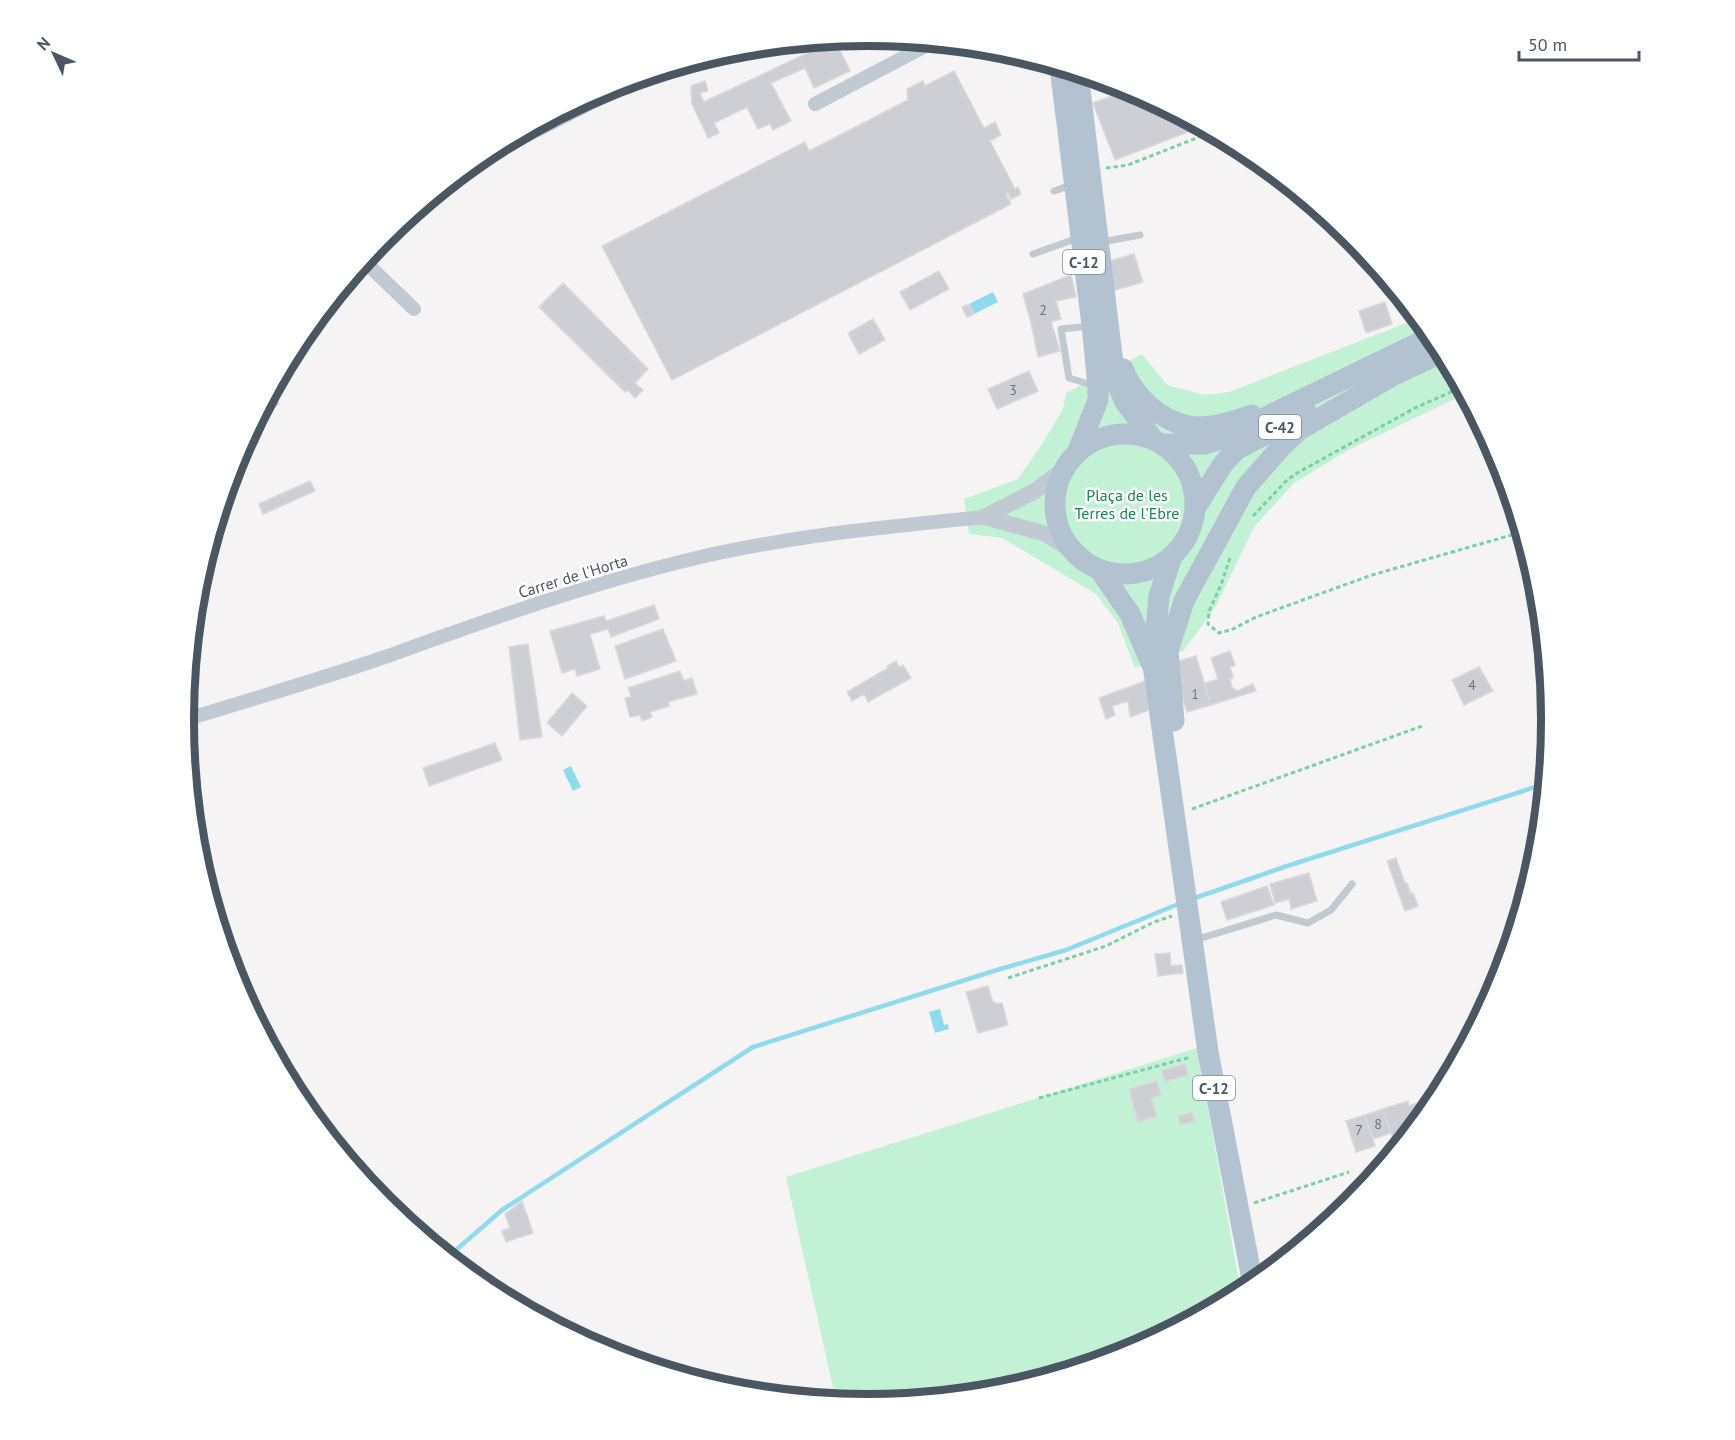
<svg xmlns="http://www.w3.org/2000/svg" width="1735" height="1440" font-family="'PT Sans',sans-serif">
	<rect width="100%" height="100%" fill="#f5f3f3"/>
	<path fill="#c3f1d5" d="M1419,318L1436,340L1465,394L1350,449L1294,483L1254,527L1215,608L1183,651L1135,668L1118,623L1096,594L1002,538L969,534L964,499L1018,479L1042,444L1063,409L1066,393L1142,354L1167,385L1205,395L1229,392Z
		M1197,1048L1241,1292L1129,1352L1001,1391L867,1404L836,1401L786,1177Z"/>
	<path fill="#90daee" d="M993,292L998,302L974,314L969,304Z
		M571,766L581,787L573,791L563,770Z
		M940,1009L944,1025L948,1024L949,1029L935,1033L929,1012Z"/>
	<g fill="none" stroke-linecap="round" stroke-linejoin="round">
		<path stroke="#90daee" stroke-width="4.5" d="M1192,899L1290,865L1545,784
			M448,1257L502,1210L753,1047L997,970L1066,950L1181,903"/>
	</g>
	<path fill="#cdcfd5" stroke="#d7d9de" stroke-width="1.5" d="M835,40L850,71L814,88L805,68L771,83L791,121L773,130L770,124L758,129L747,107L714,123L719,133L708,138L692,104L691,86L705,81L708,91L700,93L704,102Z
		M954,71L984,128L995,122L1001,135L990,141L1015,189L1018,187L1021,194L1011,199L1008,193L1006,194L1011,204L672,380L602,246L805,142L809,151L908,100L907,89L923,81L925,86Z
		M1130,89L1201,127L1115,160L1093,103Z
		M1134,254L1143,282L1115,290L1106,262Z
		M939,271L949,289L910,310L900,292Z
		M1071,275L1076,297L1056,301L1061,319L1051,322L1060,351L1038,357L1031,323L1023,294Z
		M563,283L648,369L635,383L643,390L635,398L628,390L625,392L539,307Z
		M1385,302L1392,324L1366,333L1359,311Z
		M969,304L974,314L967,317L962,307Z
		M873,319L885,340L859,354L848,333Z
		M1029,371L1038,391L997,409L988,389Z
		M273,394L279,404L267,412L263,406L268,397Z
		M310,481L315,491L263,514L259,504Z
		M654,605L659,619L611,637L608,629L590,634L600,669L577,676L575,669L562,673L550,631L604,616L606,621Z
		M663,629L676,661L625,679L615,646Z
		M528,644L542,737L520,740L509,647Z
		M1230,651L1235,665L1230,667L1233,678L1230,679L1232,687L1237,691L1253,684L1256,691L1211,705L1205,683L1218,679L1211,658Z
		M1196,656L1211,705L1187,712L1172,663Z
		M896,661L899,667L903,665L911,678L868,702L864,694L852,701L847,692L888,668L887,666Z
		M1479,667L1493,691L1464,705L1452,680Z
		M680,671L684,681L692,678L697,694L668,702L670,706L650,712L652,717L642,721L640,715L630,717L625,698L631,697L628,688Z
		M1145,681L1149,710L1130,717L1128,701L1112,706L1115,715L1106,719L1099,698Z
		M572,693L587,706L562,736L547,723Z
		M495,743L502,760L429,786L423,768Z
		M1396,858L1405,883H1407L1411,894L1413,893L1418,906L1405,911L1387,861Z
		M1309,873L1317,901L1291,909L1289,899L1275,903L1270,884Z
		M1267,886L1274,905L1227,920L1221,902Z
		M1170,953L1171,966L1182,965L1183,973L1158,976L1155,954Z
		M988,986L993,1003L995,1002L996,1004L1002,1003L1008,1025L978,1033L966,992Z
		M1185,1064L1188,1075L1165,1082L1162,1070Z
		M1157,1081L1161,1095L1151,1098L1157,1116L1138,1122L1129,1089Z
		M1408,1101L1409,1106L1418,1103L1422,1117L1403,1139L1401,1133L1392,1136L1383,1109Z
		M1383,1109L1391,1133L1373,1139L1365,1115Z
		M1192,1112L1195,1121L1180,1125L1178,1116Z
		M1365,1115L1375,1146L1356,1152L1346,1121Z
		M522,1201L533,1233L506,1242L502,1231L510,1228L505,1214Z"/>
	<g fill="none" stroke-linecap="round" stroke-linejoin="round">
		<path stroke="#7ad0a6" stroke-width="3" stroke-dasharray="4.5 3" stroke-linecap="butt" d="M1106,168L1128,165L1212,132
			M1253,516L1288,479L1299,472L1415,408L1462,387
			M1230,558L1221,585L1209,611L1208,624L1219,633L1233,629L1256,617L1372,575L1522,532
			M1192,809L1425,725
			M1008,978L1106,946L1154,922L1172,916
			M1039,1098L1191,1057
			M1254,1203L1349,1172
			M1012,1387L1023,1384"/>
		<path stroke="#c1cad2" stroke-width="7" d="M464,171L662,71
			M1054,191L1071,185
			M1101,242L1140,235
			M1033,254L1078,238
			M1090,326L1061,329L1069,378L1095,386
			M1195,940L1276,915L1308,923L1331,910L1352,884
			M1199,1094L1214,1092"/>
		<path stroke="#c1cad2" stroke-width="14" d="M815,104L933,42
			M364,261L414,309
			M184,720C250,700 317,680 382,658C480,623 579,587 680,562C779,537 882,527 984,517"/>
		<path stroke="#c1cad2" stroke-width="16" d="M984,517L1046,534L1074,552
			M984,517L1035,491L1064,469"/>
		<path stroke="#b3c2d1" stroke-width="21" d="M1060,67L1092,325L1098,386V400L1077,453
			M1078,73L1113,364L1117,384L1125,402L1152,438
			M1123,369C1134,396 1159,420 1188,426C1209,430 1233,421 1252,415
			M1377,383L1443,352
			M1055 504a70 70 0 1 1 140 0a70 70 0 1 1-140 0Z
			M1164,444H1205L1223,439L1240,432L1274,413L1433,336
			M1196,507L1223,464L1236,450L1307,413
			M1172,556L1159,596L1153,665L1208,1052L1253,1284
			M1099,569L1130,614L1152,665
			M1174,721L1168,651L1184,601L1246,487L1282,446L1299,430L1389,378"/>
	</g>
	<g text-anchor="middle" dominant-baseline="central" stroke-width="5" stroke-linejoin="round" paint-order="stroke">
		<g font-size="14" fill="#6b747e">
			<text x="1043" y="310">2</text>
			<text x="1013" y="390">3</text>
			<text x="1472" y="685">4</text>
			<text x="1195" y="694">1</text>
			<text x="1378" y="1124">8</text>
			<text x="1359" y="1130">7</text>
		</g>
		<g fill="#fff" stroke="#808990" stroke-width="1.5">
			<rect x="1063" y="250" width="42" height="24" rx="4.5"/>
			<rect x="1259" y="415" width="42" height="24" rx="4.5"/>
			<rect x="1193" y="1076" width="42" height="24" rx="4.5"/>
		</g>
		<g font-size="15" font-weight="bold" fill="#4a5661">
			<text x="1084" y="262">C-12</text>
			<text x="1280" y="427">C-42</text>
			<text x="1214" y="1088">C-12</text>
		</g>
		<g font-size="16" fill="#17864f" stroke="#fff">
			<text x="1127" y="495">Plaça de les<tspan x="1127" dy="18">Terres de l'Ebre</tspan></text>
		</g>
		<g font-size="16" fill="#4a5661" stroke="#fff">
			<text transform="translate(573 576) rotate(-17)">Carrer de l'Horta</text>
		</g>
	</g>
	<path d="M0 0H1735V1440H0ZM867 46H868A673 673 0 0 1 1541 719V721A673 673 0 0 1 868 1394H867A673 673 0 0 1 194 721V719A673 673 0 0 1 867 46Z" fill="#fff" fill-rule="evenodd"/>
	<path fill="none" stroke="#4a5661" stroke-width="8" d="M867 46H868A673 673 0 0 1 1541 719V721A673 673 0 0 1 868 1394H867A673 673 0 0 1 194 721V719A673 673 0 0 1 867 46Z"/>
	<g transform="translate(54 54) rotate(314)" stroke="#ffffff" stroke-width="4.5" paint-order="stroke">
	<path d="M0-4.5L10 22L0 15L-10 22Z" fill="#4a5661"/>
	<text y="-9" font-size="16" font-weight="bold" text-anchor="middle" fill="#4a5661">N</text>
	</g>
	<path d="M1519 51v9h120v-9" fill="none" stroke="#4a5661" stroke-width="3"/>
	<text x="1528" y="51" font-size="18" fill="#4a5661" stroke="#ffffff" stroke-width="4.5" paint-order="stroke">50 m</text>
</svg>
